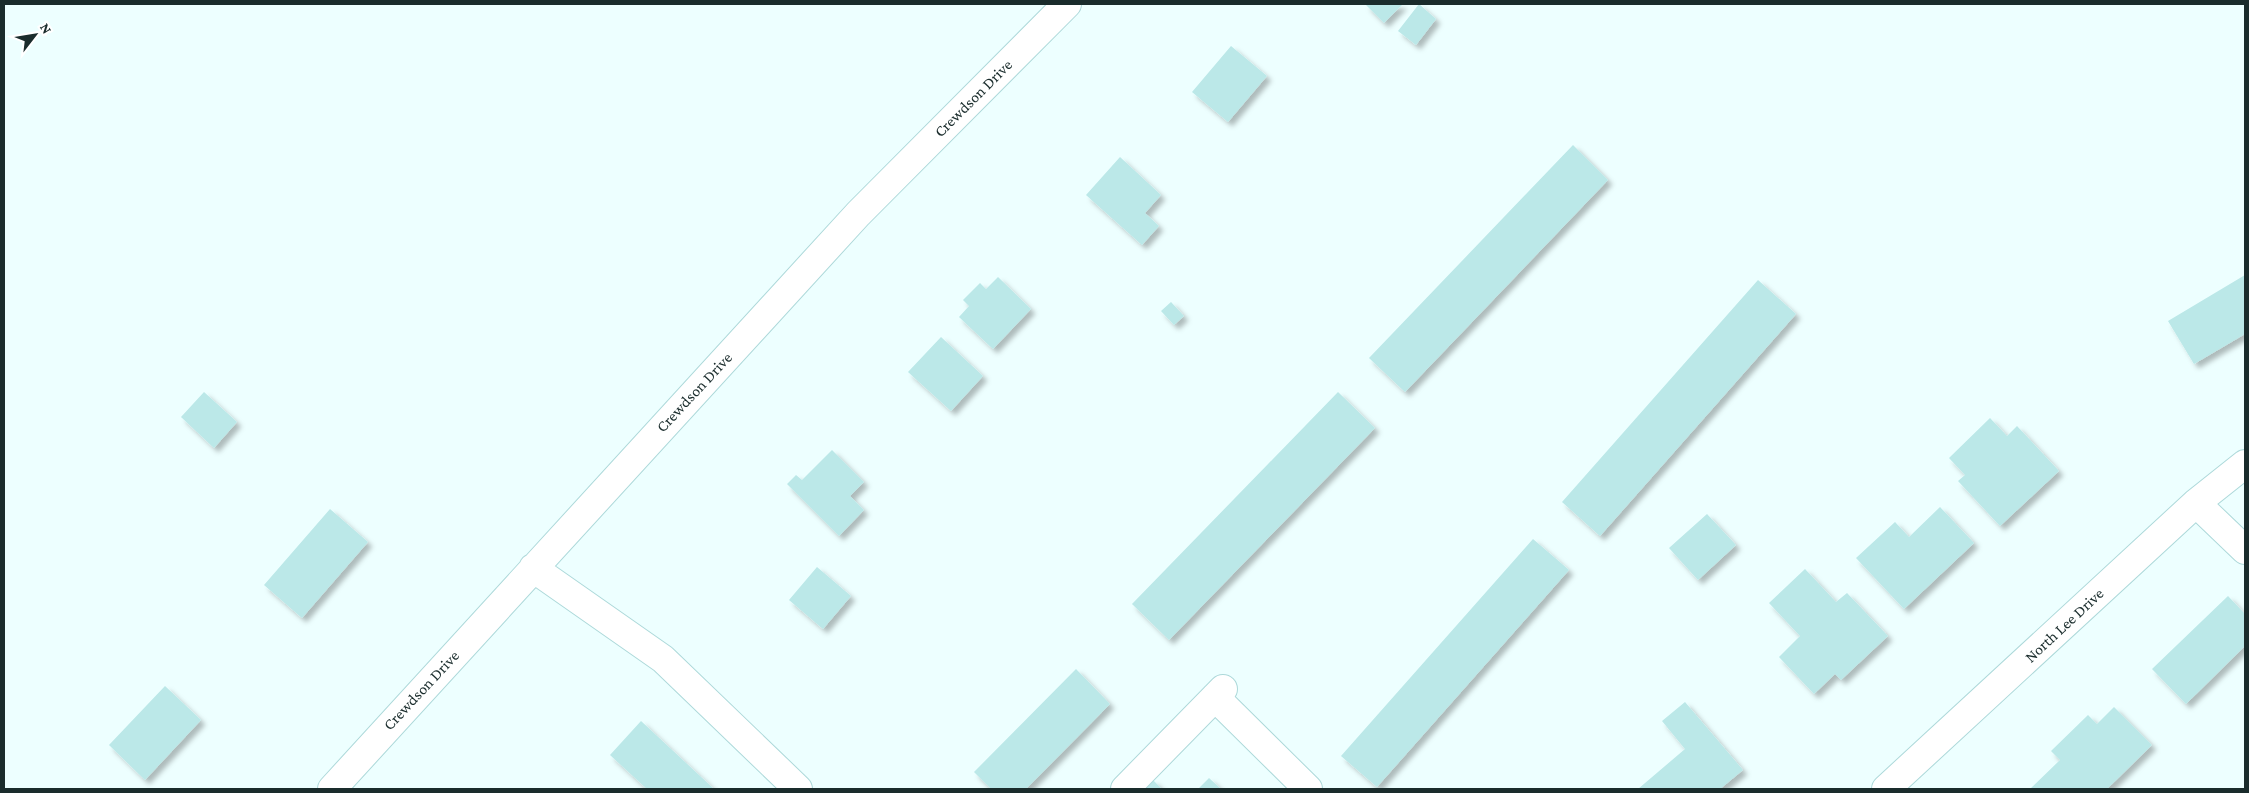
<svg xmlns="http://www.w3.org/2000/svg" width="2249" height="793" font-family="'Crimson Pro',serif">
	<defs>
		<filter id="shadow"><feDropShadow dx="4.5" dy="4.5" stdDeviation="2.5" flood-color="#0004"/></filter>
	</defs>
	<rect width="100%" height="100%" fill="#edffff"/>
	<path fill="#bbe8e8" filter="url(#shadow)" d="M1365,4H1403L1384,23Z
		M1419,4L1436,19L1416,45L1398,31Z
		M1231,46L1267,76L1228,122L1192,92Z
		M1573,145L1608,180L1405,392L1369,358Z
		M1120,157L1161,195L1145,213L1159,226L1142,245L1086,195Z
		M2245,275V334L2194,364L2168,321Z
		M998,277L1031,309L993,349L959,317L969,306L963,300L980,283L986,289Z
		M1758,280L1796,314L1600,536L1562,502Z
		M1171,302L1184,316L1174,325L1161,311Z
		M941,337L983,376L951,411L908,372Z
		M204,392L237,422L214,448L181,417Z
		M1338,392L1375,428L1169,640L1132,604Z
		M1990,418L2007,436L2017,426L2059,471L2000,526L1958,481L1965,475L1949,458Z
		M832,450L864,482L850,496L864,510L839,536L787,484L796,475L802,480Z
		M1940,507L1974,543L1904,609L1856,558L1895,522L1909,537Z
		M330,509L368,542L302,618L264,585Z
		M1707,514L1736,545L1698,580L1669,548Z
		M1533,539L1569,570L1377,787L1341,756Z
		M817,567L851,596L823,629L789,600Z
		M1805,569L1836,602L1847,593L1888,636L1841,680L1835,674L1814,694L1779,657L1800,636L1769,603Z
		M2228,596L2245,614V646L2186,704L2152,669Z
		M1076,669L1110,704L1026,789H991L974,772Z
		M165,686L201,720L145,780L109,745Z
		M1685,702L1743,770L1720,789H1638L1685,749L1662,721Z
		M2114,707L2152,745L2107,789H2030L2060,760L2051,751L2088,715L2097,724Z
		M641,721L714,789H647L610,755Z
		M1209,778L1221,789H1198Z
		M1153,780L1162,789H1143Z"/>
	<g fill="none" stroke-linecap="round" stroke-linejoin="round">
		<g stroke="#add9da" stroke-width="30">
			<path id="minor" d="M2196,503L2245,550
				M533,568L663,659L798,789
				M1215,697L1308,789
				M332,789L858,214L1067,4
				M1125,789L1223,689
				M1886,789L2196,503L2245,464"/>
		</g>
		<use href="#minor" stroke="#fff" stroke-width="28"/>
	</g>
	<g text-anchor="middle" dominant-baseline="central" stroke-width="4" stroke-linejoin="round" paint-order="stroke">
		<g font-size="16" fill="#1a2c2c" stroke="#fff">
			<text transform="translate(973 98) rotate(-45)">Crewdson Drive</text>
			<text transform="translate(694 392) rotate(-47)">Crewdson Drive</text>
			<text transform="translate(2064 625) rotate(-43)">North Lee Drive</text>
			<text transform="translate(421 690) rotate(-47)">Crewdson Drive</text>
		</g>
	</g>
	<rect width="2249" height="793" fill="none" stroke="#1a2c2c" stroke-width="10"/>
	<g transform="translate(35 35) rotate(59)" stroke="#ffffff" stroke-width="4" paint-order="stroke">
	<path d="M0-4L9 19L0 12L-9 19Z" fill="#1a2c2c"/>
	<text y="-8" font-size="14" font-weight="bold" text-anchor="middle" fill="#1a2c2c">N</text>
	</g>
</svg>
